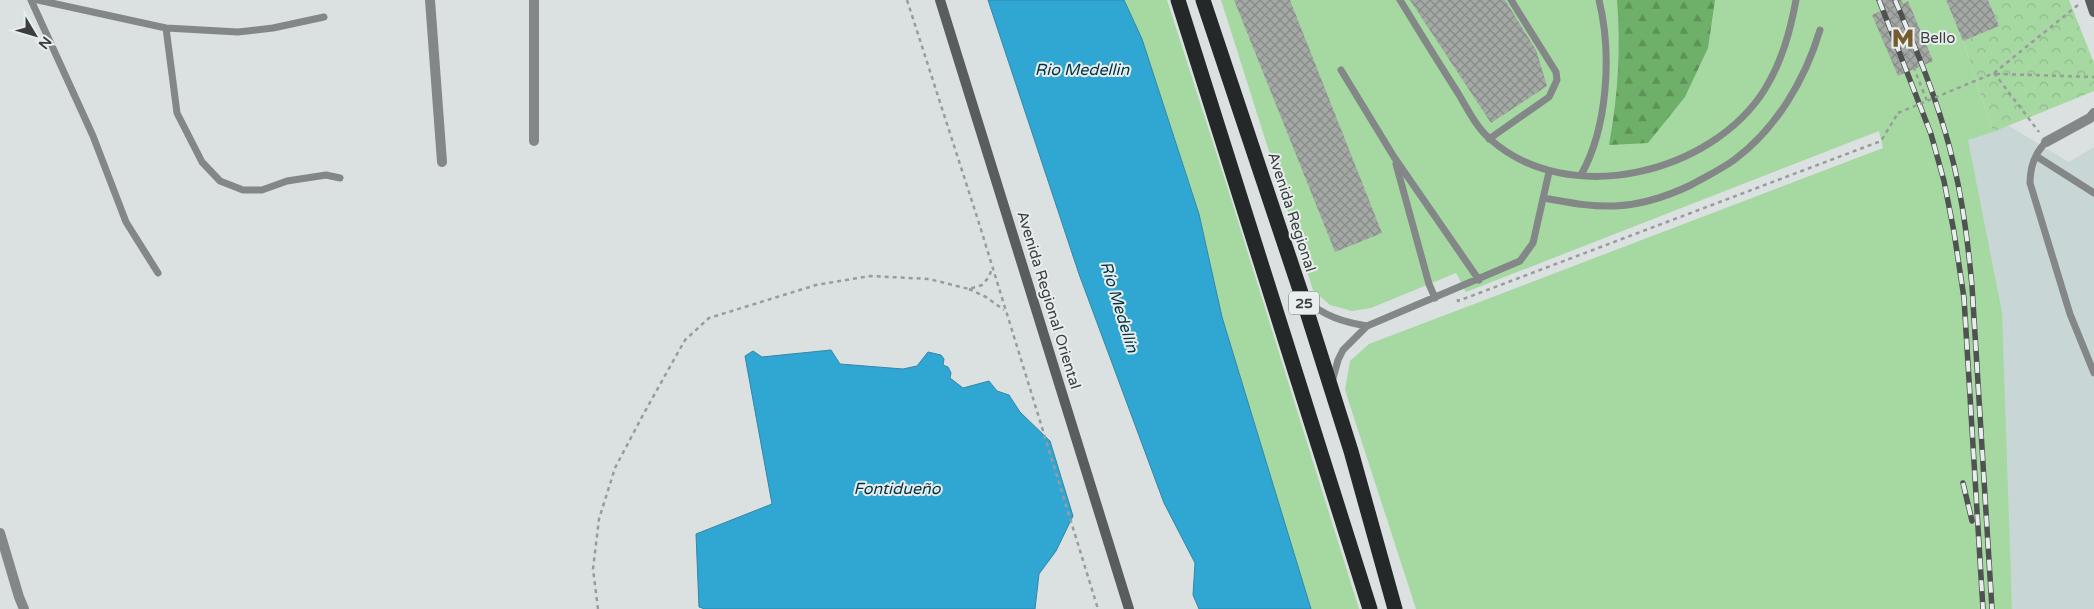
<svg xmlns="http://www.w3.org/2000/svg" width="2094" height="609" font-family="'Varela Round',sans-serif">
	<defs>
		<pattern id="forest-firs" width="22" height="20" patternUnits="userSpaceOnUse" patternTransform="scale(1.25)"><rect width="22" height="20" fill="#6eb06a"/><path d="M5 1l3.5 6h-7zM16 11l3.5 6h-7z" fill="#5c9158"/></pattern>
		<pattern id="park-crowns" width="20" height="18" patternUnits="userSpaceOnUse" patternTransform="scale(1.25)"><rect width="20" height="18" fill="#a5d9a1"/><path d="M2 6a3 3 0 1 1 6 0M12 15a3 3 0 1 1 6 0" fill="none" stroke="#8fbb8c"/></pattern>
		<pattern id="building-cross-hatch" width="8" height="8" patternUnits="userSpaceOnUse" patternTransform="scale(1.25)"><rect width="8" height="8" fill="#a4a9a6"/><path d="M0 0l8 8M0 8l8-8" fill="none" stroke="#878b88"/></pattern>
	</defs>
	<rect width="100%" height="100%" fill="#dbe1e0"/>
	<path fill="#c8d7d5" d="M2009,126L2069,162L2094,147V609H2010L1967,140Z"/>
	<path fill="#a5d9a1" d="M1124,0H1167L1226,183L1359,609H1311L1222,317L1199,214L1142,39Z
		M1221,0H1946L1963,41L1993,132L1968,140L2002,312L2012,609H1416L1345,390L1350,361L1369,344L1883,148L1879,131L1466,292L1456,273L1371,308L1352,311L1330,305L1313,290Z"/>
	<path fill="url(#forest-firs)" d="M1617,0H1715L1708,48L1685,97L1648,143L1609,145C1618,96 1621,49 1617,0Z"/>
	<path fill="url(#park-crowns)" d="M1988,0H2069L2094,63V91L1993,132L1963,41L1998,26Z"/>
	<path fill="#30a6d3" stroke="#3387a6" d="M988,0H1124L1142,39L1199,214L1222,317L1311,609H1199L1193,595L1195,563L1164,503L1079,274Z
		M831,350L840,364L903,369L917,366L928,352L941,355L944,359L943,365L948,367L951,373L950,378L963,388L989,381L997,391L1009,395L1020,412L1050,441L1073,516L1056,551L1039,574L1035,609H705L699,607L696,534L772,504L745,356L753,351L762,357Z"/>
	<path fill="url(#building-cross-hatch)" d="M1234,0H1290L1382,233L1335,252Z
		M1410,0H1505L1536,50L1547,86L1491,123Z
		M1876,0H1901L1903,4L1908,1L1933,61L1898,76L1872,15L1881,11Z
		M1946,0H1988L1999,26L1963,41Z"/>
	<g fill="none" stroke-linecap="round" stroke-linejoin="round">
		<path stroke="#989c9b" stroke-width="2.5" stroke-dasharray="4 4" stroke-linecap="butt" d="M907,0L978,220L1098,609
			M1887,0L1927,101
			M1994,73L2078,5
			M1994,73L2039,132
			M1996,74L2094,77
			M969,289L986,297L1004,310
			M1458,299V301L1881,141L1898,113
			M598,609L593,569L599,519L615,468L644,413L685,340L709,318L816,285L870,276L929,279L969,289L982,285L989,277L992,268"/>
		<path stroke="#848787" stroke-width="7" d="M31,0L93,136L126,222L158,273
			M38,0L166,28L177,113L202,162L220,181L243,190H262L287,181L326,175L340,178
			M1400,0C1419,31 1438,62 1458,93C1467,108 1476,127 1490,139C1568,209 1712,174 1765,89C1782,61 1790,32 1796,0
			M166,28L238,32L273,28L324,17
			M1341,70L1394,157L1479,280
			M1489,139L1549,97L1557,80L1556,72L1511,0
			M2046,142C2035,153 2030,167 2030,183L2070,314L2094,373
			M2036,156L2094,193
			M1396,164L1429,284L1435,298
			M1581,175C1608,127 1612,53 1599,0
			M1543,198C1567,202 1590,207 1614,206C1641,205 1668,196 1691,185C1705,177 1720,170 1734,160C1776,129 1805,80 1820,30
			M1306,300C1324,316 1343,322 1367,326
			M1332,382L1338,360L1343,350L1367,326L1520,261L1533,243L1549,172"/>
		<path stroke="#848787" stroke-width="10" d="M430,0L442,162
			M534,141V0
			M2046,142L2090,118L2094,113
			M0,533L19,597L24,609"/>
		<path stroke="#5a5d5e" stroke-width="10" d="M940,0L1129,609
			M2090,0L2094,12"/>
		<path stroke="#242829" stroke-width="15" d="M1178,0L1370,609
			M1203,0L1302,296L1351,451L1395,609"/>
		<g stroke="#4f5251" stroke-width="5.5">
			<path id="rail" d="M1879,0L1931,134L1944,181L1954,232L1964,298L1983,609
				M1895,0C1913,42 1931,84 1944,128C1960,180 1967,232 1972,286L1992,609
				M1963,483L1972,521"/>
		</g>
		<use href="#rail" stroke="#e8eeed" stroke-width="4" stroke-dasharray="11" stroke-linecap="butt"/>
		<path stroke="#989c9b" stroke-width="2.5" stroke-dasharray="4 4" stroke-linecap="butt" d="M1898,113L1994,73"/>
	</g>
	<defs>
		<g id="metro-bare" transform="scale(1.725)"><path d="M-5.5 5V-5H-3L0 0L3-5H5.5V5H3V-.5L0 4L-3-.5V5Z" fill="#765b2e" stroke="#e8eeed" stroke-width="2.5" paint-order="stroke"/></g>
	</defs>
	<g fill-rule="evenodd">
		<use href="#metro-bare" x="1903" y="38"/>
	</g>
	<g text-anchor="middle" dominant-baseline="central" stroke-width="4" stroke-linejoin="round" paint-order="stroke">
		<rect fill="#e8eeed" stroke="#6f7372" stroke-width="1" x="1289" y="291.5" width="30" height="23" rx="4"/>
		<g font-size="14" font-weight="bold" fill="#3b3e3d">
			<text x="1304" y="303">25</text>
		</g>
		<g font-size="15" fill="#3b3e3d" stroke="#e8eeed" text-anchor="start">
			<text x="1920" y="38">Bello</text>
		</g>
		<g font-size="15" fill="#3b3e3d" stroke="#e8eeed">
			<text transform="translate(1292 212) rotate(72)">Avenida Regional</text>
			<text transform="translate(1049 300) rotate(73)">Avenida Regional Oriental</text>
		</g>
		<g font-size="16" font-style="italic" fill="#003345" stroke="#e8eeed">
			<text x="1082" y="70">Rio Medellin</text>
			<text transform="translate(1119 307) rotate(73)">Río Medellín</text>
			<text x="897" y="489">Fontidueño</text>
		</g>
	</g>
	<g transform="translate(35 35) rotate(128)" stroke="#e8eeed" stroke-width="4" paint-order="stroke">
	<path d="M0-4L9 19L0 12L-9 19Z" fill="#3b3e3d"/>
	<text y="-8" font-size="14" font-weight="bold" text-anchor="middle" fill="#3b3e3d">N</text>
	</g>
</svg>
